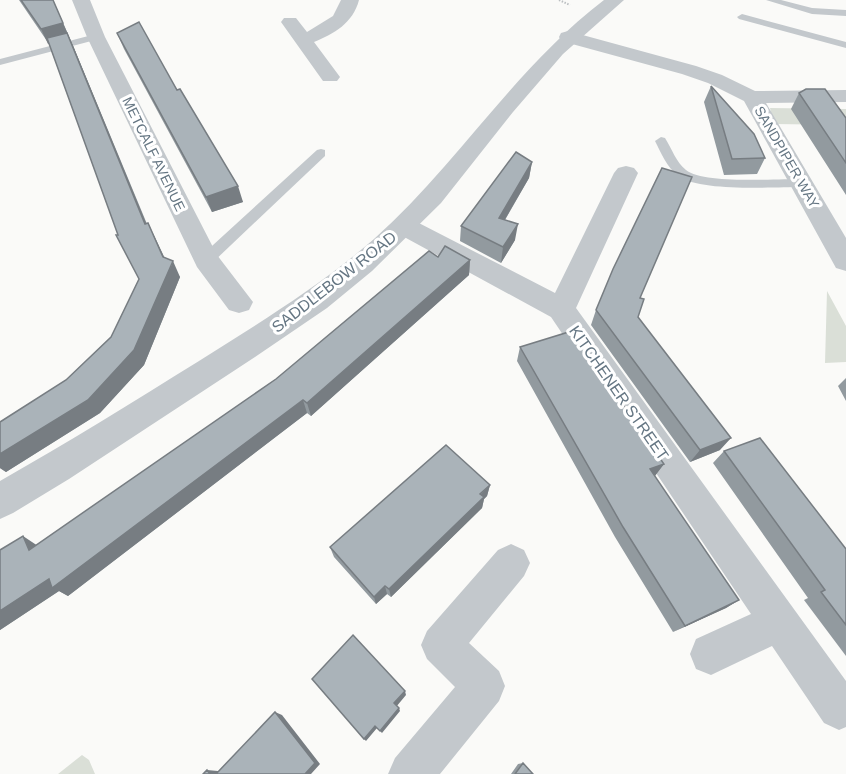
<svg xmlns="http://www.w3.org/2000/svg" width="846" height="774" font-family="Helvetica,sans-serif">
	<rect width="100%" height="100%" fill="#fafaf8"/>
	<path fill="#dadfd7" d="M770,108L846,109V125L774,124Z
		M827,291L846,326V362L825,363Z
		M82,755L89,760L95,774H58Z"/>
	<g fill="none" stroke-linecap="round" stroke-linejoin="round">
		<path stroke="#bbbfc2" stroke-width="2" stroke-dasharray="1.5 1.5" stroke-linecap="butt" d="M559,0L570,5"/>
		<path fill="#c3c8cc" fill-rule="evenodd" d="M766,0H781L812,8L846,10V16L812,14Z
			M742,14L846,42V48L739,19L737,17Z
			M96,34L99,35V39L0,65V59Z
			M661,137L665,138C672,149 676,162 686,170C703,184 776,179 801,179L807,183L801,187C772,187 700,192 678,176C667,167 661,153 655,141Z
			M321,149L325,150V156L211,264H201L199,260L201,256L317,150Z"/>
		<path fill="#c3c8cc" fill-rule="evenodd" d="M72,0H90L105,37L217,255L253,302L249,310L239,313L229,310L197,267L87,37Z
			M341,0H359C353,23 334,34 314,42L340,77L337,81H323L281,22L284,18H296L307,32L333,16Z
			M568,31L696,66L722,75L755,91L846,90V102L766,103L846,238V271L836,268L744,101L708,83L682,74L561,41L559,37L561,33Z
			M626,166L634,168L638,173L576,308L846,681V727L839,730L824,723L772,646L711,675L696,669L690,654L696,639L751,614L551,317L395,232L391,226L395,220L404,217L413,220L555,293L614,173L618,168Z
			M511,544L524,550L530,563L524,576L469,643L499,671L505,686L499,701L440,774H388L395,758L455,687L427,659L421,645L427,631L498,550Z"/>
		<path fill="#c3c8cc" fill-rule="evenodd" d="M604,0H624L563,54L513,112L441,203L372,271L327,308L255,357L69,479L13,513L0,519V481C67,443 133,402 199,361C259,323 320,286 374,239C457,165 515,68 604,0Z"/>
	</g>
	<path fill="#929a9f" d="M19,0H53L74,48L147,224L148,223L164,258L180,277L144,365L100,413L6,472L0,468V422L66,380L111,337L139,279L118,235L49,44Z
		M117,33L177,90L243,202L212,212L124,49Z
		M711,86L765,158L757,174L724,175L704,102Z
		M799,93L846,118V195L791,109Z
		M532,162L529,178L505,220L515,240L501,263L460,241L461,226Z
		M438,257L470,260L469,275L311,416L307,413L68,596L59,591L0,630V550L37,545L276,379Z
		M640,298L638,317L720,450L690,462L591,325L596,310Z
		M520,347L664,464L654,476L739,600L726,608L673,632L615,537L517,361Z
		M846,378V401L838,386Z
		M724,451L846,549V656L804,600L808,598L713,463Z
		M490,485L487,496L484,499L482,508L391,597L387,594L376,604L334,557L330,547Z
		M523,763L533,774H511L518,764Z"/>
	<path fill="#777d82" d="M53,0L74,48L153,240L145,224L69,39L48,44L41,29Z
		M532,162L529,178L497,233L499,218Z
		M238,186L243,202L212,212L206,197Z
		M148,223L170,269L173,261L180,277L144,365L100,413L6,472L0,468V454L88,400L163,257Z
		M518,224L515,240L501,263L503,247Z
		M470,260L469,275L311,416L307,403Z
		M303,400L307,413L68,596L59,591L0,630V611L49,579Z
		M731,438L720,450L690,462L700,450Z
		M664,464L655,476L641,481L650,469Z
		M490,485L487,496L484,499L482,508L391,597L389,589Z
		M23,536L38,546L29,550Z
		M385,586L387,594L376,604L374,597Z
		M739,600L726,608L673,632L685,626Z
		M405,691L406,695L396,707L394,703Z
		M399,708L400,711L382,733L380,731Z
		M275,712L282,715L320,764L311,774H305Z
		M375,726L377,728L366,741L364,739Z
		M207,770L218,771L220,774H210Z"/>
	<path fill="#aab3b9" stroke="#777d82" stroke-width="1.5" d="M21,0H53L63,23L41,29Z
		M139,22L177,90L180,89L238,186L206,197L117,33Z
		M67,33L145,224L148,223L163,257L173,261L134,350L88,400L0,454V422L66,380L111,337L139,279L116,235H118L47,38Z
		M711,86L754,134L765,158L732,159Z
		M806,89H825L846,118V163L799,93Z
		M516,152L532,162L499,218L518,224L503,247L461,226Z
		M662,168L692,177L640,298L644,299L638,317L731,438L700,450L596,310L613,269Z
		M445,246L470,260L307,403L303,400L52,588L49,579L0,611V550L23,536L29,550L276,379L429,251L438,257Z
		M572,331L664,464L650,469L739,600L685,626L623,527L520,347Z
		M760,438L846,549V625L821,592L825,590L724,451Z
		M446,445L490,485L480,494L484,497L389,589L385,586L374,597L330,547Z
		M353,635L405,691L394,703L399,708L380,731L375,726L364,739L312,679Z
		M275,712L315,763L305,774H216Z
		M523,763L533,774H515Z
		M207,770L210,774H203Z"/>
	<g text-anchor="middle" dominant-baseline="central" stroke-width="6" stroke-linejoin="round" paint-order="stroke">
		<g font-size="14" fill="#657683" stroke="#fff">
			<text transform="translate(154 154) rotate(64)">METCALF AVENUE</text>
			<text transform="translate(787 157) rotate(60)">SANDPIPER WAY</text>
		</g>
		<g font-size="16" fill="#657683" stroke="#fff">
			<text transform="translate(334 282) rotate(-38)">SADDLEBOW ROAD</text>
			<text transform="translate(619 393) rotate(55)">KITCHENER STREET</text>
		</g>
	</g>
</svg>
